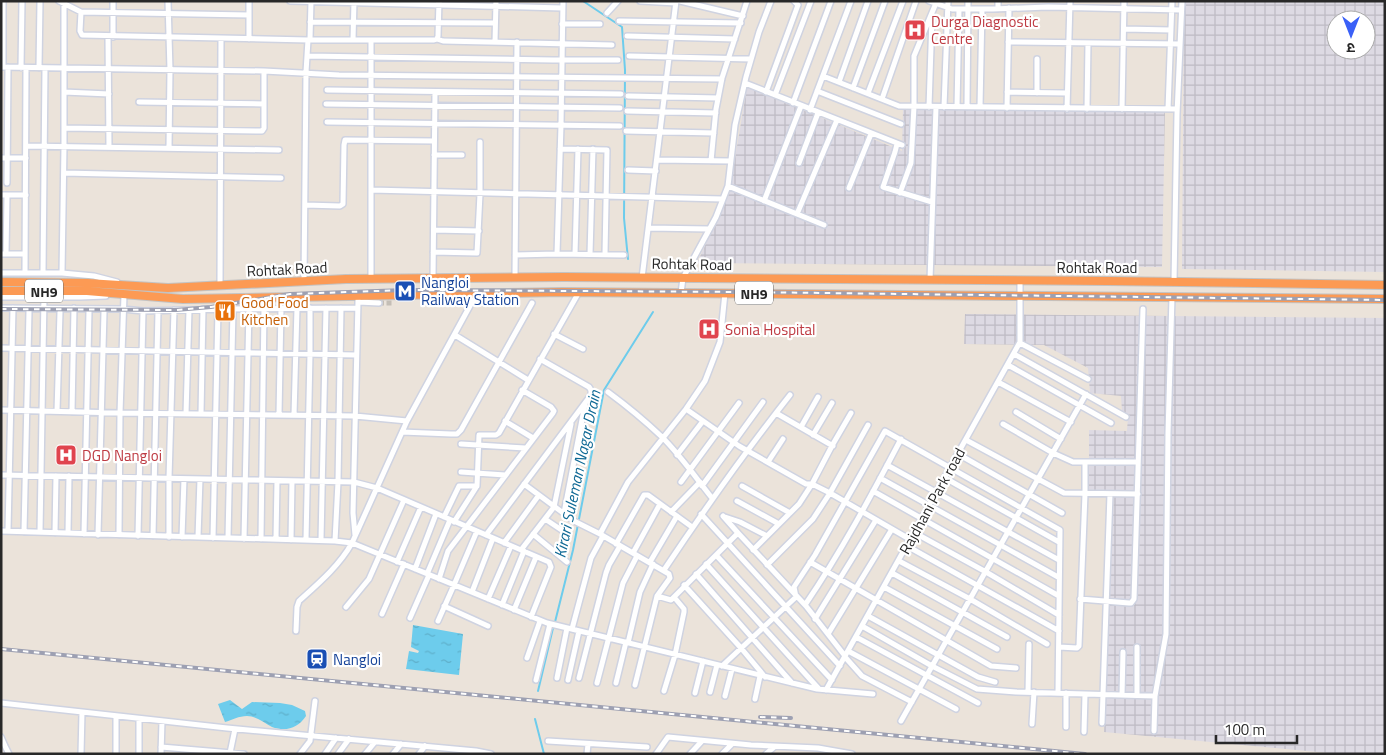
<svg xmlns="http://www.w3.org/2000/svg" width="1386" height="755" font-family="'Titillium Web','Noto Sans Devanagari',sans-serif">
	<defs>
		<pattern id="industrial-grid" width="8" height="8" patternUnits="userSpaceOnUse" patternTransform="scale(1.25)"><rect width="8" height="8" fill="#dddae3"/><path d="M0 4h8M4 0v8" fill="none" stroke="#bebbc3"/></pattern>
		<pattern id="water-ripples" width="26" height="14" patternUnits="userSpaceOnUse" patternTransform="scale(1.25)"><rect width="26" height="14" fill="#6dccec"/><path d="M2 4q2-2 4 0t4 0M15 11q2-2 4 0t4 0" fill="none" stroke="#5eafca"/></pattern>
	</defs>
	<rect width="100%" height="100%" fill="#ebe3da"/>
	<path fill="url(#industrial-grid)" fill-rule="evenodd" d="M1184,1H1385V272L1182,269ZM1336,20H1366V50H1336Z
		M747,87L902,151L903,110H1165L1162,267L697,263L729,194Z
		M965,314L1385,318V754H1339L1104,732L1114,492L1089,490V430L1127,431L1128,416L1122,411L1121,396L1090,393L1088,368L1044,345L964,344Z"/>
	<path fill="url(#water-ripples)" d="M413,625L463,634L459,675L406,669L409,651L418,653L419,651L411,647Z
		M230,700L242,709L252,702L280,703L292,705L305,711L306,716C298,728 286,732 272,727C264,723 256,716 247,716C239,716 232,720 225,722L218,704Z"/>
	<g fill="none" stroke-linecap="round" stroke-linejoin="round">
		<path stroke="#6dccec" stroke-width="2" d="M583,1L622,27L625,70L624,218L628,259
			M555,622L573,550L604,390L653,312
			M538,691L553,628
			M535,719L544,754"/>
		<path stroke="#c4beb6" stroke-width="5" stroke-dasharray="5 2.5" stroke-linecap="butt" d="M379,303H392"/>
		<g stroke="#cfd3e1" stroke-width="8">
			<path id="minor" d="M59,1L81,12L80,31L82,35L308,40
				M168,1L170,70L169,148
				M290,1L562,8
				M640,1L676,3
				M680,1L743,16
				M929,1L952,9H993L1048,7L1181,10
				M998,9V1
				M81,12L249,15
				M607,13L618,1
				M619,21L741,23
				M310,22L495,23
				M562,24H600
				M1124,29L1171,30
				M627,36L735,39
				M108,37L109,147
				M113,37V1
				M249,39V1
				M310,39L311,1
				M437,39L443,41L612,45
				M353,40L354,1
				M371,41V279
				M495,42L496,1
				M1008,42L1180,44
				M307,56L553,60H618
				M629,56L751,59
				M1,67L264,71L339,75L722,79
				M3,67V1
				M21,68L22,1
				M39,68L40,1
				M823,76L899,106L1177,109
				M839,82L868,1
				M745,83L902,145
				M853,88L885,1
				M327,90L621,94
				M817,91L901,124
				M64,92L109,94
				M766,92L798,5L794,1
				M1007,92L1067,93
				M868,93L903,1
				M1037,93V59
				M775,95L811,1
				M628,96L718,98
				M882,99L916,1
				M139,102L264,104
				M793,103L831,1
				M326,104L620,108
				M929,107L932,17
				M944,107L948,1
				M957,107L959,9
				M967,107L968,1
				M980,107L982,9
				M1007,108L1009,8
				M1067,109L1070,1
				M1087,109L1088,43
				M1122,109L1124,1
				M1168,109L1172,1
				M810,110L851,1
				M627,111L716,113
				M327,122L620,126
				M64,128L262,131L264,128V71
				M626,131L714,133
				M897,144L895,152L883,187L932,202
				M26,146L279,150
				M560,149L607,150L605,254
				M434,155H462
				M1,158H26
				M657,160L731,161
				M711,161L716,109L722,78L747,1
				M799,163L818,113
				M628,170L656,171
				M64,173L281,178
				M7,183L8,67
				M728,186L824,225
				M849,188L871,134
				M371,190L722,199
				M900,193L911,163L914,106V56L936,3
				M1,195H26
				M764,201L801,106
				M305,205L340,206L343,204L344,145L345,140L434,141
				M797,214L837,120
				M649,228L709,229
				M434,230L479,231
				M433,252L477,253L480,194V142
				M1,254H6L7,195
				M6,254H25
				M557,254L624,255
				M575,254L578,149
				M590,254L593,149
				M515,255L557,254L561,125L563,1
				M1,273H62L94,276L117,282
				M25,273L26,68
				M43,273L45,68
				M62,273L64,146V2
				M515,277L517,42
				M433,278L435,92
				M642,278L676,1
				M930,280L936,107
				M304,282L306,72L308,40H434L437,39L438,36L439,1
				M1174,282L1177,114L1182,1
				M220,286L221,38
				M681,293L683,278L716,217L728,186L735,125L746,77L759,32L771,1
				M1,297H80L106,296
				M358,299V302L379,303
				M1,308L123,309L143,311L226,309L358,308
				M554,334L583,349
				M455,335L528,380
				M1020,343L1088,379
				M1,348L356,355
				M1014,354L1126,417
				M1008,365L1111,423
				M998,382L1071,422
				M608,392C627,406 645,421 662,437C681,456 696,478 712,498
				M686,409L739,446L806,484H812L830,493L911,540
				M1,410L120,413L355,416L407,421
				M57,411L60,312
				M72,412L74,308
				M1016,412L1061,439
				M776,413L833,446
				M186,414L189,310
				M201,414L203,309
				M279,415L281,308
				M294,415L297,308
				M505,421L533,438
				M1003,424L1053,453L1073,462H1138
				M801,427L818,397
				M402,432L451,434H457L461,430L532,303
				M813,435L832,403
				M966,440L1064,493L1138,494
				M461,444L525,448
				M958,454L1062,513
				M677,455L703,421
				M768,462L783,439
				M887,465L1059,560
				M461,472L505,475
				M1,475L354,482L377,488L549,562L551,567L531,617
				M880,478L1058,577
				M945,478L1059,542
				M681,482L739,403
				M524,484L574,521L600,534L669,574L670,578L657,596L635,685
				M702,486L763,402
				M742,486L790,513
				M873,491L1059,596
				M737,501L779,524
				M671,512L700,482
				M564,513L585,404
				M701,514L840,666
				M444,517L459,486H477
				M725,517L740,522L767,536
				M545,519L566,533
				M454,522L477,486L479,435H496L499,433L579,292
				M1,531L335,541L352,543L547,623L817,689L873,694
				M8,531L13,308
				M24,532L29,311
				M40,532L44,297
				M55,533L56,476
				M68,533L69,476
				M738,533L806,606L845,656
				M915,533L986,572L1059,615
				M84,534L89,311
				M533,534L567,562
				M600,534L628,482L686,409L705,381L720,342L725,293
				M98,535L104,312
				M119,535L120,413L124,295H122
				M355,535L353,513L358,302
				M486,535L591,395V390L589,387L540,359
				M138,536L143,311
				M153,536L158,311
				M169,537V478L174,310
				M182,537L184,479
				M198,537L200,479
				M213,538L218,309
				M228,538L233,309
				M244,539L249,308
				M261,539L264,308
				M276,539L277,481
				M291,540L292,481
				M306,540L310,354V308
				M321,540L326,308
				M335,541L338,482L341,308
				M504,543L539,495
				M616,544L644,495H648L692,527
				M907,546L1059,631
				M521,550L554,507L571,424
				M753,550L799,504L812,484L833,444L851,413
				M633,553L660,504
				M716,555L832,680
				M899,561L970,599L1047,644
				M397,562L421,507
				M650,562L677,516
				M810,562L991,666L1016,668
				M706,564L819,689
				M767,565L813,519L830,493L868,425
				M415,569L436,514
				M664,570C704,510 745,452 790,395
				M892,573L1007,637
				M427,574L450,520
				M696,574L792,683
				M439,579L448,551L553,413L554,411L551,407L522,390
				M684,585L741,648L765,677
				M884,587L997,649
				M472,592L493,538
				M657,596L671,600L674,597
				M488,599L511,546
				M1080,599L1129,603H1131L1134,599L1143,309
				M502,605L524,551
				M805,605C841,552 871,496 901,439
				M444,606L488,626
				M346,607L369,579L404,500
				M514,610L536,557
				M382,614L404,564
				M868,616L978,677L995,682
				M410,618L429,575
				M815,619L876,520
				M438,621L454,585L477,531
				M862,626L932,666L977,689L1016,692L1155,696
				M572,629L591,558L603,536
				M296,631L297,607L299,601C319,583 339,566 352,543L407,421L477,293
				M828,634L892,529
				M856,637L978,703
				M628,643L640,592L653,564
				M1059,647L1077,648L1079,646L1085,494V462
				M848,651L956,709
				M845,657L862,676L912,702
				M527,658L540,621
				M722,666L796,597L794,587L815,555L885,431L1060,530L1058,693
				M557,678L567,628
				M579,678L606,573L609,565L620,546
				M536,680L550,624
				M568,680L579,631
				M597,683L623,583L637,556
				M616,683L626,642
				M826,690L1020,342V280
				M664,691L675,655L684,612V609L674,597L738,533L723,516
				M710,692L717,665
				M1028,692L1029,644
				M695,693L703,661
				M1122,695L1123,652
				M1137,695V647
				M725,696L732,669
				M755,699L760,676
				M1,703L227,728L476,751L491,754
				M901,721L1086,394
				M1102,723L1110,494
				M1032,724L1034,692
				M1066,727V693
				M1154,731L1155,696L1166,634L1168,433L1172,297
				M1084,732L1085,694
				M1,737L5,746L9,754
				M548,741L647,747
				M161,747L244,754
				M230,753L235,729
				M81,754L82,712
				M116,754V716
				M139,754V719
				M161,754L162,721
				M300,754L310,741L315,701
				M325,754L336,738
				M338,754L349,739
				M365,754L375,742
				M393,754L401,744
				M419,754L425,746
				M587,754L588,744
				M656,754L668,737L751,745L818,748L852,754
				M690,754L702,741
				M722,754L732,744
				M766,754L774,747"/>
		</g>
		<g stroke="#c3c3c3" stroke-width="10">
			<path id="highway" d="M1,282L87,283L168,288L346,279L564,277L1108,281L1385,285
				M1,291H87L183,299L562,292L1385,299"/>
		</g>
		<use href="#minor" stroke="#fff" stroke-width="5"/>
		<use href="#highway" stroke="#fc9a54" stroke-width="8"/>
		<g stroke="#9da0b2" stroke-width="4">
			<path id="rail" d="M1,309L176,310L211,307L290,294L406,290L744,292L1385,300
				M1,649L1085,754
				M760,717L791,718"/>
		</g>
		<use href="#rail" stroke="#fff" stroke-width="2" stroke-dasharray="5.5" stroke-linecap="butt"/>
	</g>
	<defs>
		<g id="hospital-square" transform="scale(1.125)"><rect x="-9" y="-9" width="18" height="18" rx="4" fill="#e0444e" stroke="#fff"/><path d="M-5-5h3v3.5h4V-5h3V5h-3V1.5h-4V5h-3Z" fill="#fff"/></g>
		<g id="metro-square" transform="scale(1.125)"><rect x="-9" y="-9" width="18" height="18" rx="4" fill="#1a4fb4" stroke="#fff"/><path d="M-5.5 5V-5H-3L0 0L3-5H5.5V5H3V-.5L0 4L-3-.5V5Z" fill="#fff"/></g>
		<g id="restaurant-square" transform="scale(1.125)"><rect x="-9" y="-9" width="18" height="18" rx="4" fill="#e8710a" stroke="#fff"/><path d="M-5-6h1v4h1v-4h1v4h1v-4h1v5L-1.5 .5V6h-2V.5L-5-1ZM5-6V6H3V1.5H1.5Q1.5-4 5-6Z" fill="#fff"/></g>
		<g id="station-square" transform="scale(1.125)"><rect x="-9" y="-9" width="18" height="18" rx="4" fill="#1a4fb4" stroke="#fff"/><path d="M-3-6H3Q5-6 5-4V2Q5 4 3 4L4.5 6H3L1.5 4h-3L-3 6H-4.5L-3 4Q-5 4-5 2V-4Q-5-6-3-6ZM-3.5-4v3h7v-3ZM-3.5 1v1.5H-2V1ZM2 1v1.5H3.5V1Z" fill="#fff"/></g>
	</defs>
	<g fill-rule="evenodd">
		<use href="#hospital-square" x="915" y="30"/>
		<use href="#metro-square" x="405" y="291"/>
		<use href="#restaurant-square" x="225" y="311"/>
		<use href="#hospital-square" x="709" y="329"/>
		<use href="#hospital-square" x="66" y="455"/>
		<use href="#station-square" x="317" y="659"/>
	</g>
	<g text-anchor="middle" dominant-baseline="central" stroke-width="4.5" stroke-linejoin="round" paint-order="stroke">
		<g fill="#fff" stroke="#686868" stroke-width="1">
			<rect x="25" y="279.5" width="38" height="23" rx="4"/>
			<rect x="735" y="281.5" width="38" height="23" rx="4"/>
		</g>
		<g font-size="14" font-weight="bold" fill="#282828">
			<text x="44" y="291">NH9</text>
			<text x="754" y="293">NH9</text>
		</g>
		<g font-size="15" fill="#be3a42" stroke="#fff" text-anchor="start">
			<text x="931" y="21">Durga Diagnostic<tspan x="931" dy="17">Centre</tspan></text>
			<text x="725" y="329">Sonia Hospital</text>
			<text x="82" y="455">DGD Nangloi</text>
		</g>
		<g font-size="15" fill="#282828" stroke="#fff">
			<text transform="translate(692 264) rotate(1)">Rohtak Road</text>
			<text x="1097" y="267">Rohtak Road</text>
			<text transform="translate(287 269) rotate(-3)">Rohtak Road</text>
			<text transform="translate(932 501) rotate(-61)">Rajdhani Park road</text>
		</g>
		<g font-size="15" fill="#164399" stroke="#fff" text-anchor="start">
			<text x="421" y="282">Nangloi<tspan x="421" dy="17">Railway Station</tspan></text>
			<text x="333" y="659">Nangloi</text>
		</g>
		<g font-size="15" fill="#c56008" stroke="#fff" text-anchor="start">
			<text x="241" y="302">Good Food<tspan x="241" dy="17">Kitchen</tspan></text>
		</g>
		<g font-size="16" font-style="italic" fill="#0f6995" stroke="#fff">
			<text transform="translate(577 474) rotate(-78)">Kirari Suleman Nagar Drain</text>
		</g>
	</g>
	<rect width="1386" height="755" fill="none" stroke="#282828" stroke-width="5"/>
	<g transform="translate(1351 35) rotate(180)"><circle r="24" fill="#ffffff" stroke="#a9a9a9"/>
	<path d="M0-4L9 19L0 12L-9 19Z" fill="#3a60f7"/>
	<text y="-8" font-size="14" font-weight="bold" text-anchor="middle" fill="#282828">उ</text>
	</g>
	<path d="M1216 735v8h81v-8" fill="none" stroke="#282828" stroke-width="2.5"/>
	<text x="1224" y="735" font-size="15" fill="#282828" stroke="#ffffff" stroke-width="4" paint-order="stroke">100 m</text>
</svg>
